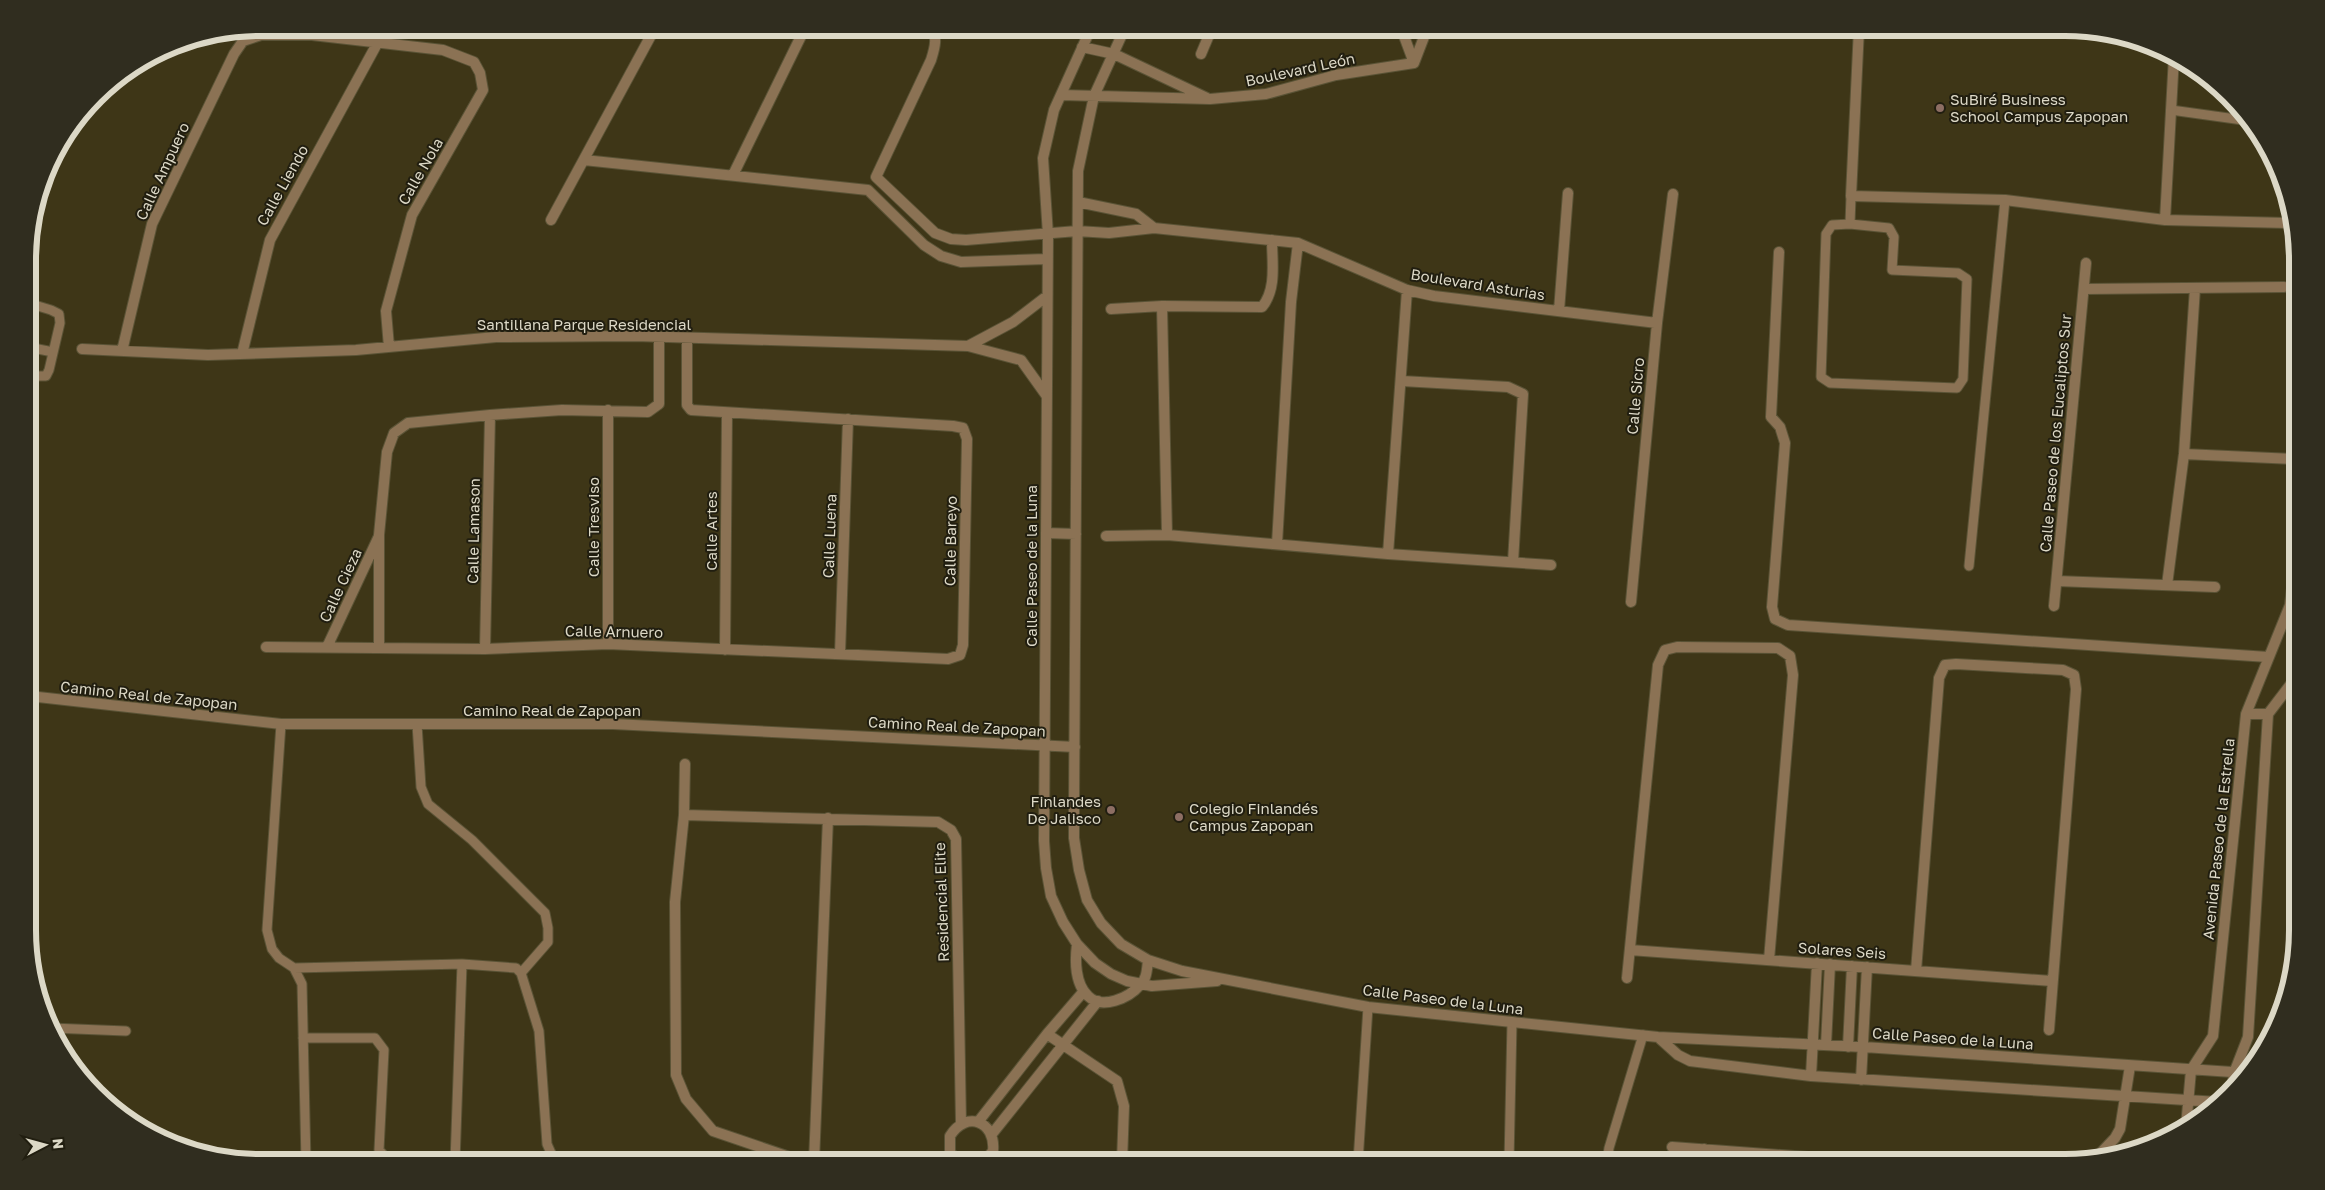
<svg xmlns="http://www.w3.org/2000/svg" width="2325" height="1190" font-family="'Golos Text',sans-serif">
	<rect width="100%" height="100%" fill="#3e3617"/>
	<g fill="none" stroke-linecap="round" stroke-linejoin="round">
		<g stroke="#5a5336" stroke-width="11">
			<path id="service" d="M2171,110L2250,121
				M1850,224L1889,228L1894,237L1892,270L1958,273L1967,279L1963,379L1957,388L1830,383L1821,377L1826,234L1832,225L1850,224L1851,196
				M28,303L51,310L59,314L60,323L49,370L46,376H28
				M28,347L53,352
				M1969,566L2005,200
				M281,724L267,930L272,949L279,958L294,968L302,984L306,1162
				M417,724L421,787L428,804L472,840L545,913L548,928V942L521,973
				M462,964L516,968L521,973L539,1031L547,1144L555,1162
				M294,968L462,964L455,1162
				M51,1028L126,1031
				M303,1038H375L384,1050L379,1150L388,1160L455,1158
				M1358,1162L1368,1007
				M1509,1162L1512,1022
				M1607,1162L1609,1148L1643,1035"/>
		</g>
		<g stroke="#5a5336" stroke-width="12">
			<path id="minor" d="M930,28C939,36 934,50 931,60L876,177L935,233L951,239L966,240L1077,231L1109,233L1154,228L1298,243L1407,290L1434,296L1657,323
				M1091,28L1054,110L1043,158L1048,235L1044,841L1046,868L1051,896L1063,922L1077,944L1095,963L1111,974L1127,981L1152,986L1217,981
				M1125,28L1094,96L1078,171L1074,807V838L1079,870L1087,900L1101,923L1121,944L1148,960L1182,971L1368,1007L1551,1026L1658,1037L1864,1047L2247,1073
				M1401,28L1414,63
				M1859,28L1851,196L2005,200L2165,220L2293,223
				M1082,47L1114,54L1207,98
				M1201,54L1212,28
				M1414,63L1424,37L1425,28
				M1061,95L1210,99L1266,94L1336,75L1414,63
				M584,160L868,190L924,245L941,256L961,262L1046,259
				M733,175L805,28
				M1078,202L1136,214L1154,228
				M551,220L655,28
				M2165,220L2174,56
				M1779,252L1771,417L1780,427L1785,443L1772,607L1775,619L1788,625L2268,657
				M2084,289L2284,287
				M1162,306L1167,535
				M1111,309L1162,306L1262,307C1277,289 1272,262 1272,240
				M1559,311L1568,193
				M968,346L1013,322L1047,296
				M82,349L208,355L356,350L496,337L635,336L968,346L1021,360L1046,395
				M122,351L152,224L234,54L243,41L261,35H312L443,50L474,62L480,73L483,90L412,215L386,311L389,347
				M242,354L270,240L378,42
				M1402,381L1508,387L1523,394L1513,562
				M608,410V644
				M2184,454L2296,459
				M1046,533L1076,534
				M1106,536L1167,535L1388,554L1551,565
				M1277,544L1291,302L1298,243
				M1388,554L1407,290
				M2057,581L2215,587
				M2167,585L2184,454L2195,288
				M1631,602L1657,323L1673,194
				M2054,606L2086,263
				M266,647L485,649L608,644L948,659L960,655L963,645L967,439L963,428L953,426L691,410L687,405V338
				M327,647L378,538
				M379,648V535L387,452L394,433L408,423L490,415L562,410L648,412L659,404V337
				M485,649L490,415
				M725,650L727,413
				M840,654L848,419
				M29,696L281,724H613L1075,747
				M2246,714H2268
				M685,764L684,815L675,902L676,1075L686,1099L713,1131L804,1162
				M684,815L938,822L951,830L956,839L961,1124
				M1077,944C1075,960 1075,984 1088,996C1102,1010 1129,998 1140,985C1147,979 1147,969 1148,960
				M1630,950L2052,981
				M1916,971L1939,678L1945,665L1956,664L2063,670L2074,675L2076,689L2049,1030
				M1627,978L1658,665L1665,650L1677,647L1778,648L1790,656L1793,675L1769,960
				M1047,1034L1117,1081L1124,1106L1122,1162
				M1658,1037L1678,1055L1690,1061L1811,1076L2218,1102
				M1826,1045L1830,964
				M1848,1047L1852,966
				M1811,1076L1817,963
				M1861,1080L1867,967
				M2232,1090L2234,1073L2248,1037L2268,714L2297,676
				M978,1122L1047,1034L1084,991
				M2186,1127L2191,1070L2213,1036L2246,714L2290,605L2296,555
				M992,1134L1098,1001
				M1672,1147L1876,1162
				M2095,1159L2115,1138L2120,1129L2130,1066
				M814,1162L828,818
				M958,1162L950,1152V1136C966,1110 996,1121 993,1151L984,1162
				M1703,1162L1704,1149"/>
		</g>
		<use href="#service" stroke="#8b7254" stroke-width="9"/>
		<use href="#minor" stroke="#8b7254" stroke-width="10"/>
	</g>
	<g fill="#8d6e63" stroke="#211e10" stroke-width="2">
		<circle cx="1940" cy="108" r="5"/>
		<circle cx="1111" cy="810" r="5"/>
		<circle cx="1179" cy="817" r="5"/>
	</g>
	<g text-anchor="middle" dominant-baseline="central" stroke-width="4" stroke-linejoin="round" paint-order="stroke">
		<g font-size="15" fill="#dcd8c6" stroke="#211e10">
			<text transform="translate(1300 69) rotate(-12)">Boulevard León</text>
			<text transform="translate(162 171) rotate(-65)">Calle Ampuero</text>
			<text transform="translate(420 171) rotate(-60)">Calle Nola</text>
			<text transform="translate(282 185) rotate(-61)">Calle Liendo</text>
			<text transform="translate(1478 284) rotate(9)">Boulevard Asturias</text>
			<text x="584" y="324">Santillana Parque Residencial</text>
			<text transform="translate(1635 396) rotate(-85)">Calle Sicro</text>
			<text transform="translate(2055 433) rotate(-85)">Calle Paseo de los Eucaliptos Sur</text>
			<text transform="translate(593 527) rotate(-90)">Calle Tresviso</text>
			<text transform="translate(473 531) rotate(-89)">Calle Lamason</text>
			<text transform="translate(711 531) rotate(-90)">Calle Artes</text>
			<text transform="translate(829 536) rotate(-88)">Calle Luena</text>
			<text transform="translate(950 541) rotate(-89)">Calle Bareyo</text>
			<text transform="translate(1031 566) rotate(-90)">Calle Paseo de la Luna</text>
			<text transform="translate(340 585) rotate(-65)">Calle Cieza</text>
			<text transform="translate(614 631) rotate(1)">Calle Arnuero</text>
			<text transform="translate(149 695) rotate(6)">Camino Real de Zapopan</text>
			<text x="552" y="710">Camino Real de Zapopan</text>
			<text transform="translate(957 726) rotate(3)">Camino Real de Zapopan</text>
			<text transform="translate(2218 839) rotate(-84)">Avenida Paseo de la Estrella</text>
			<text transform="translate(941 902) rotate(-92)">Residencial Elite</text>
			<text transform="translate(1842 950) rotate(4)">Solares Seis</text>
			<text transform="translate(1443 999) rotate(7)">Calle Paseo de la Luna</text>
			<text transform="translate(1953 1038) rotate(4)">Calle Paseo de la Luna</text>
		</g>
		<g font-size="15" fill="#dcd8c6" stroke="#211e10" text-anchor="start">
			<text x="1950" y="99">SuBiré Business<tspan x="1950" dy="17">School Campus Zapopan</tspan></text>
			<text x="1101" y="801" text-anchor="end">Finlandes<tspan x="1101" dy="17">De Jalisco</tspan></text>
			<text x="1189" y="808">Colegio Finlandés<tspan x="1189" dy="17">Campus Zapopan</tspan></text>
		</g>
	</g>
	<path d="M0 0H2325V1190H0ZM260 36H2065A224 224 0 0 1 2289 260V930A224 224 0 0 1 2065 1154H260A224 224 0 0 1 36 930V260A224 224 0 0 1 260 36Z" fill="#302d1f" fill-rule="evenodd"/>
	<path fill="none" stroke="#dcd8c6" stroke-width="6" d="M260 36H2065A224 224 0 0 1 2289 260V930A224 224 0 0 1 2065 1154H260A224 224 0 0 1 36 930V260A224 224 0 0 1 260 36Z"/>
	<g transform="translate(45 1145) rotate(84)" stroke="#211e10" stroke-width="4" paint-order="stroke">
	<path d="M0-4L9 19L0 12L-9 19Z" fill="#dcd8c6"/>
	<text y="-8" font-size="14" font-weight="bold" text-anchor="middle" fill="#dcd8c6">N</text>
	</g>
</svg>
